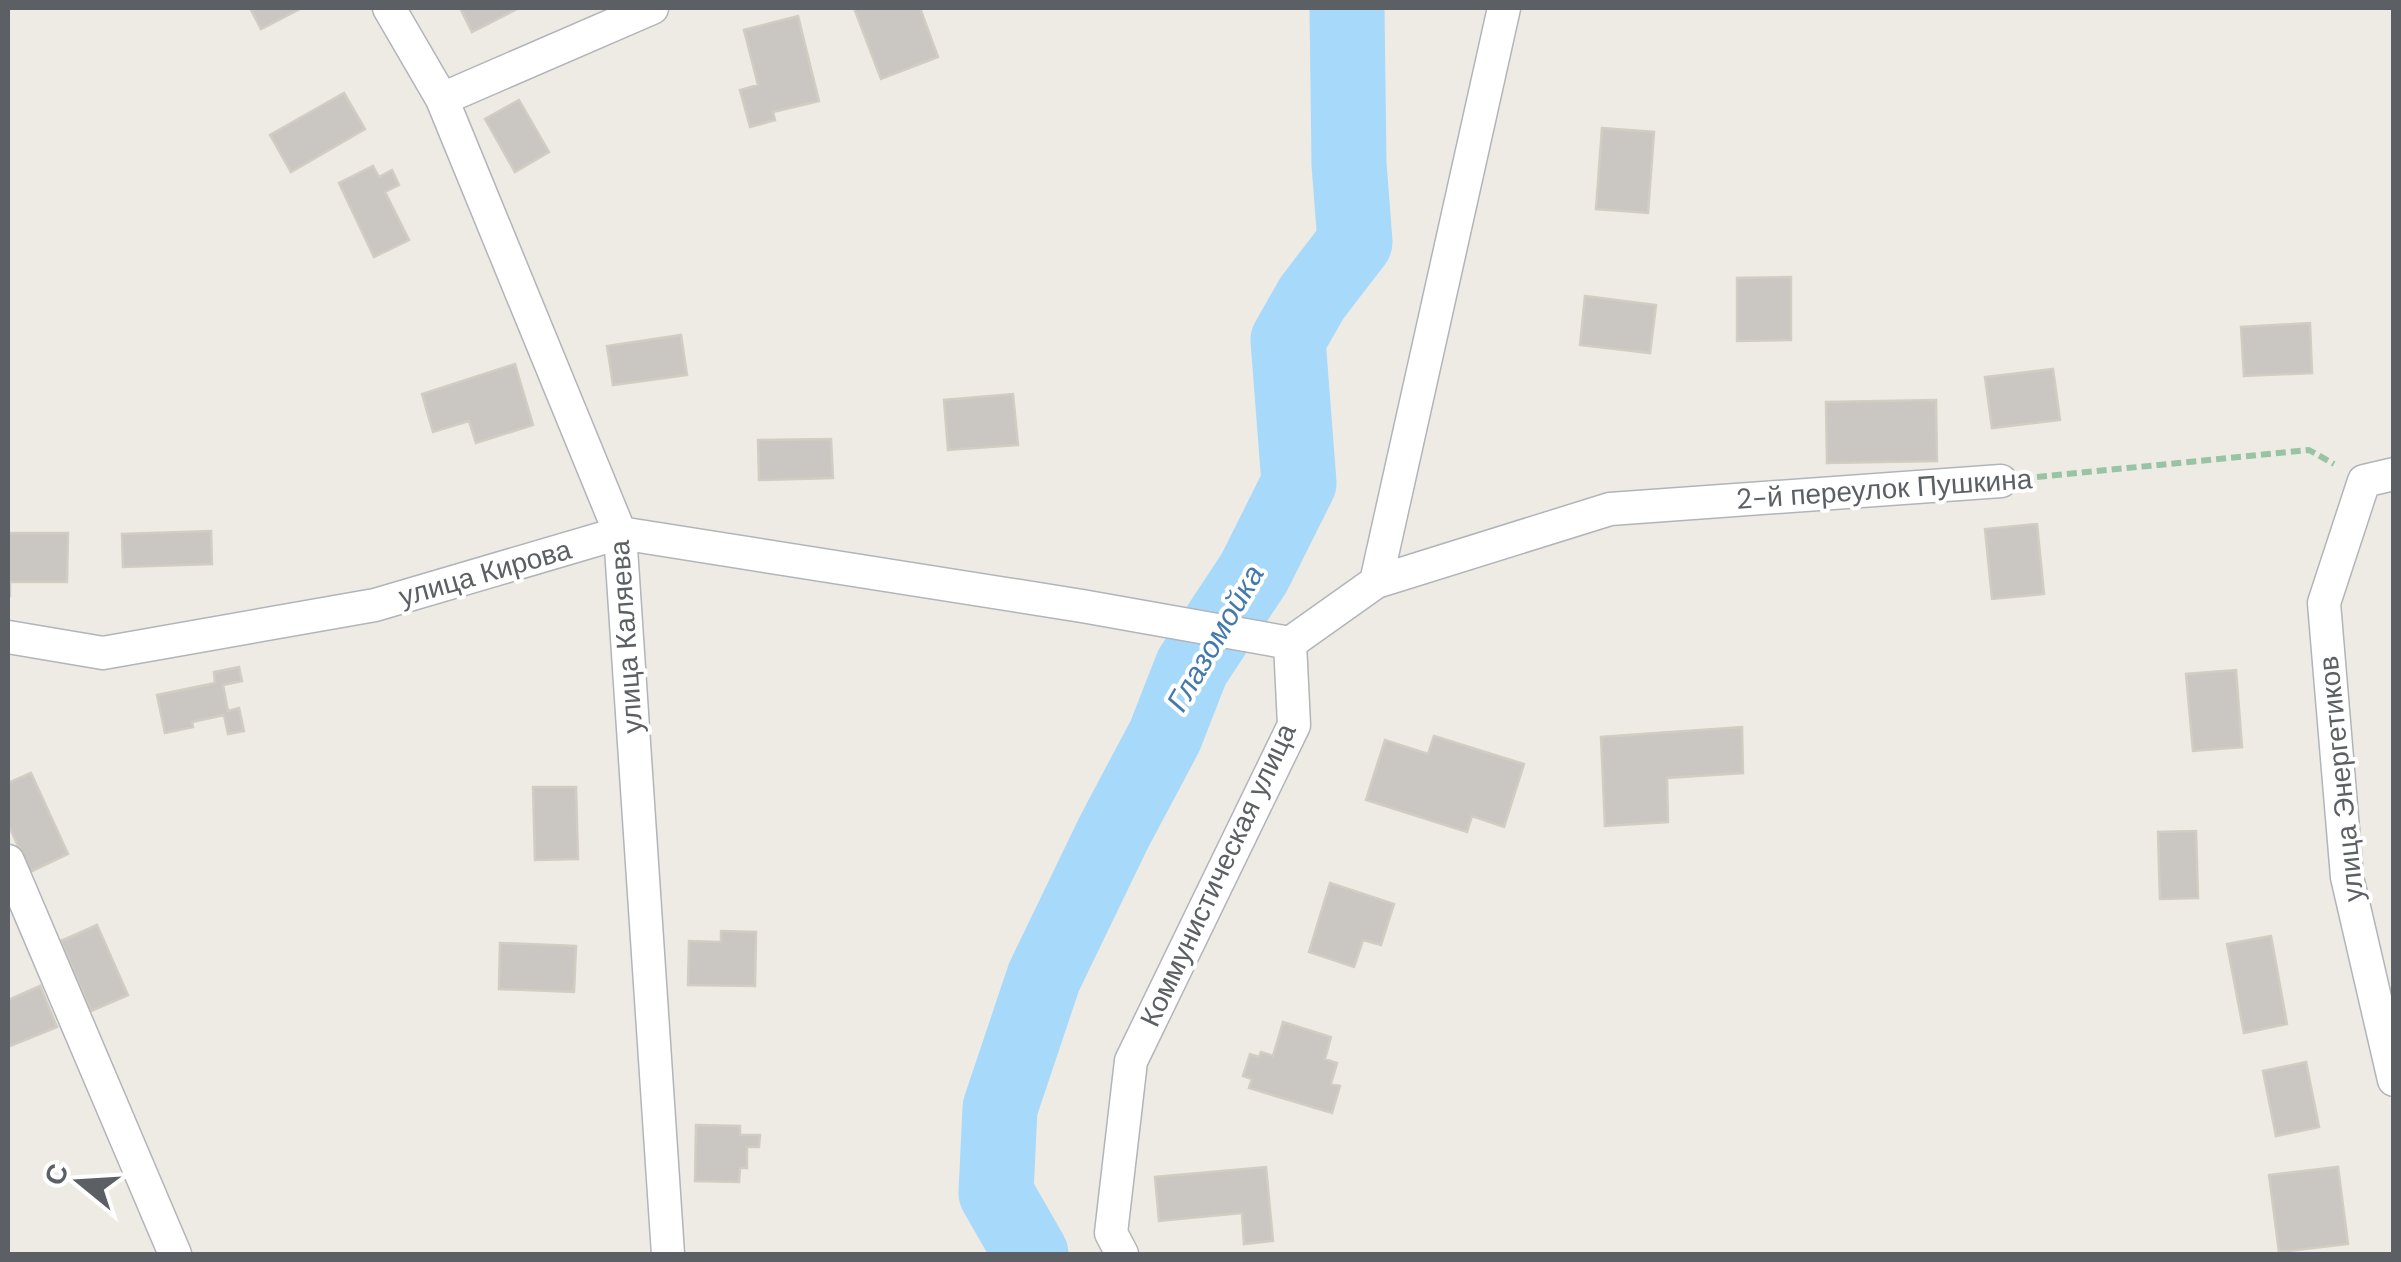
<svg xmlns="http://www.w3.org/2000/svg" width="2401" height="1262" font-family="'DM Sans',sans-serif">
	<rect width="100%" height="100%" fill="#eeebe4"/>
	<g fill="none" stroke-linecap="round" stroke-linejoin="round">
		<path stroke="#a7d9fb" stroke-width="75" d="M1031,1254L996,1193L1000,1108L1044,977L1114,832L1165,736L1192,667L1254,573L1299,483L1288,340L1312,298L1355,242L1349,164L1347,8"/>
	</g>
	<path fill="#cac6c1" stroke="#d2cdc3" stroke-width="2.5" d="M250,8H299L300,9L261,29Z
		M460,8H519L472,32Z
		M854,8H920L938,57L881,79Z
		M798,16L819,101L773,112L775,120L750,127L740,90L758,85L744,30Z
		M344,93L365,129L291,172L270,135Z
		M519,100L549,152L515,172L485,119Z
		M1602,128L1654,132L1648,213L1596,209Z
		M373,166L379,177L392,170L399,185L385,192L409,240L374,257L339,183Z
		M1791,277V340L1737,341V278Z
		M1585,296L1656,305L1650,353L1580,345Z
		M2310,323L2312,373L2244,376L2241,327Z
		M681,335L687,375L613,385L607,346Z
		M515,364L533,425L476,443L469,421L433,432L422,394Z
		M2053,369L2060,420L1992,428L1985,377Z
		M1013,394L1018,445L948,450L944,400Z
		M1936,400L1937,461L1827,463L1826,402Z
		M831,439L833,478L759,480L758,440Z
		M2037,524L2044,594L1992,599L1985,529Z
		M211,531L212,564L123,567L122,534Z
		M8,533H68L67,582H10V596H8Z
		M239,667L242,681L223,685L228,711L239,708L244,731L228,734L224,715L192,722L193,727L165,733L157,695L215,683L214,672Z
		M2236,670L2242,747L2193,751L2186,674Z
		M1742,727L1743,773L1667,778L1668,822L1605,826L1601,737Z
		M1434,736L1524,764L1504,827L1472,816L1467,832L1366,800L1385,740L1428,754Z
		M31,773L68,854L30,872L8,824V783Z
		M533,787H576L578,859L535,860Z
		M2196,831L2198,898L2160,899L2158,832Z
		M1330,883L1394,904L1381,945L1363,940L1354,967L1309,952Z
		M97,925L128,995L91,1011L61,941Z
		M721,931L756,932L755,986L688,985L689,941L721,942Z
		M2271,936L2287,1024L2244,1033L2227,944Z
		M500,943L576,946L574,992L499,989Z
		M40,986L57,1027L8,1047V1000Z
		M1283,1022L1331,1037L1325,1059L1337,1063L1331,1084L1340,1086L1332,1113L1249,1088L1252,1079L1243,1076L1250,1054L1259,1057L1261,1052L1273,1056Z
		M2306,1062L2319,1127L2276,1136L2263,1071Z
		M696,1125L740,1126V1135H760L759,1147H747V1168H740L739,1182L695,1181Z
		M1266,1167L1273,1241L1244,1244L1242,1213L1159,1221L1155,1177Z
		M2338,1167L2348,1244L2279,1252L2269,1175Z"/>
	<g fill="none" stroke-linecap="round" stroke-linejoin="round">
		<g stroke="#b1b5b9" stroke-width="35">
			<path id="minor" d="M389,8L442,99L620,533L668,1254
				M442,99L652,8
				M2394,474L2364,481L2324,603L2347,877L2394,1080
				M1376,582L1610,509L2001,481
				M8,637L103,653L375,605L620,533L1082,606L1290,643
				M8,861L175,1254
				M1122,1254L1111,1233L1131,1061L1294,725L1290,643L1376,582L1504,8"/>
		</g>
		<path stroke="#99c3a5" stroke-width="6" stroke-dasharray="10 5" stroke-linecap="butt" d="M2037,477L2309,450L2334,464"/>
		<use href="#minor" stroke="#fff" stroke-width="32"/>
	</g>
	<g text-anchor="middle" dominant-baseline="central" stroke-width="8" stroke-linejoin="round" paint-order="stroke">
		<g font-size="28" fill="#5c6064" stroke="#fff">
			<text transform="translate(1884 489) rotate(-4)">2-й переулок Пушкина</text>
			<text transform="translate(485 573) rotate(-16)">улица Кирова</text>
			<text transform="translate(626 637) rotate(-94)">улица Каляева</text>
			<text transform="translate(2341 779) rotate(-96)">улица Энергетиков</text>
			<text transform="translate(1218 875) rotate(-65)">Коммунистическая улица</text>
		</g>
		<g font-size="30" font-style="italic" fill="#4479ad" stroke="#fff">
			<text transform="translate(1215 638) rotate(-60)">Глазомойка</text>
		</g>
	</g>
	<rect width="2401" height="1262" fill="none" stroke="#5c6064" stroke-width="20"/>
	<g transform="translate(80 1182) rotate(288)" stroke="#ffffff" stroke-width="8" paint-order="stroke">
	<path d="M0-8L18 38L0 25L-18 38Z" fill="#5c6064"/>
	<text y="-15" font-size="28" font-weight="bold" text-anchor="middle" fill="#5c6064">С</text>
	</g>
</svg>
